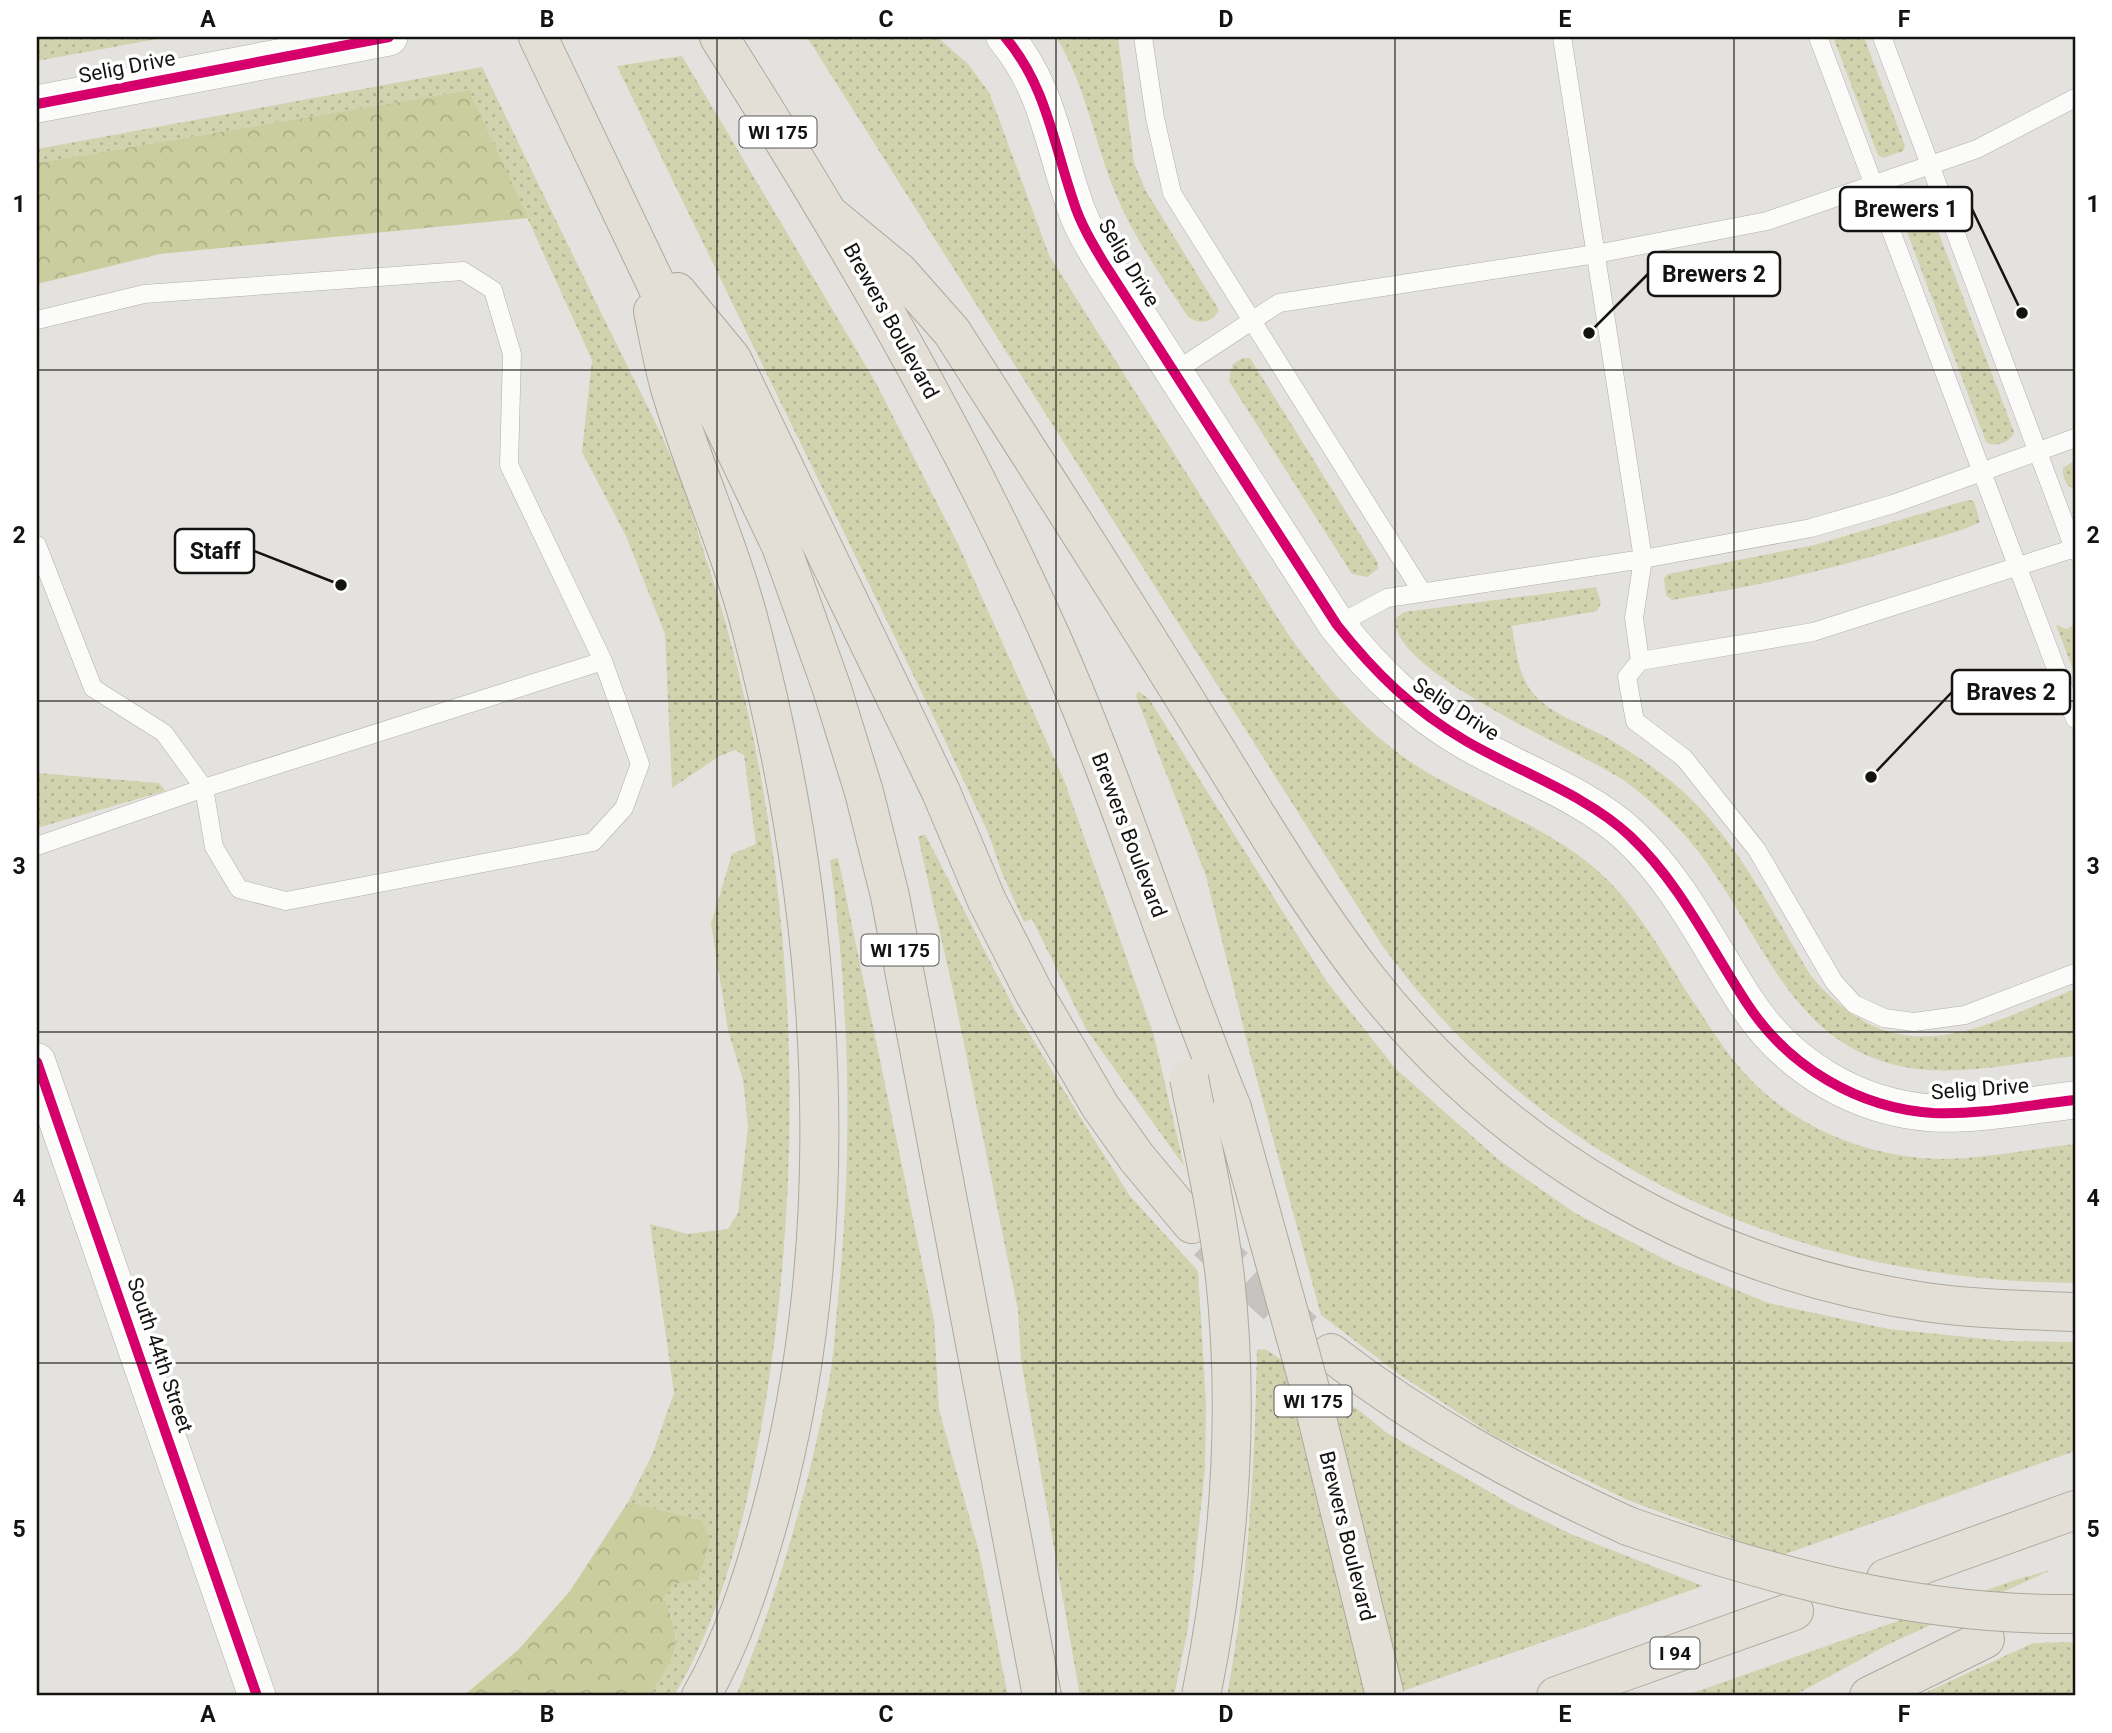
<svg xmlns="http://www.w3.org/2000/svg" width="2112" height="1733" font-family="Roboto,sans-serif">
	<defs>
		<pattern id="grass-dots" width="8" height="8" patternUnits="userSpaceOnUse" patternTransform="scale(1.75)"><rect width="8" height="8" fill="#d0d3ae"/><path d="M2 2h.1M6 6h.1" fill="none" stroke="#b2b495" stroke-width="1.8" stroke-linecap="round"/></pattern>
		<pattern id="forest-crowns" width="20" height="18" patternUnits="userSpaceOnUse" patternTransform="scale(1.75)"><rect width="20" height="18" fill="#cacd9e"/><path d="M2 6a3 3 0 1 1 6 0M12 15a3 3 0 1 1 6 0" fill="none" stroke="#adaf87"/></pattern>
	</defs>
	<rect width="100%" height="100%" fill="#e4e2df"/>
	<path fill="url(#grass-dots)" d="M37,37H168L37,61Z
		M807,37H937L968,64L989,92L1049,255L1288,634C1327,689 1371,740 1430,774C1483,804 1544,827 1591,865C1635,901 1662,953 1692,1000C1711,1028 1728,1057 1752,1081C1800,1130 1870,1157 1938,1159C1984,1159 2030,1149 2075,1144V1283C1801,1281 1545,1171 1382,945Z
		M1056,37H1118L1134,163L1146,191L1219,310C1213,323 1200,325 1188,317C1163,278 1135,240 1117,197C1094,143 1087,87 1056,37Z
		M1833,37H1864L1905,146L1903,151L1883,158L1878,155Z
		M682,56L876,383L959,546L1064,780L1154,1036L1184,1166L1086,1029L1032,919L1024,922L1002,873L989,835L940,730L617,66Z
		M482,67C525,157 569,247 613,337C634,380 657,423 676,468C690,502 699,539 711,574C795,841 810,1136 764,1412C747,1510 725,1610 674,1696H650C675,1652 686,1649 664,1598L674,1584L702,1520L628,1502L652,1455L674,1393L650,1224L687,1234L728,1229L738,1213L748,1127L743,1080L728,1030L711,924L732,854L756,844L744,755L735,750L718,757L672,788L665,634L626,536L582,452L592,360L469,90L37,163V149Z
		M1918,191L1924,194L2014,432C2012,442 1994,448 1986,442L1897,205L1898,198Z
		M1243,358H1250L1378,563V569L1367,577L1352,574L1229,381L1232,365Z
		M2075,460V489C2066,488 2062,476 2063,468Z
		M1968,500L1974,501L1980,522C1958,533 1931,539 1908,546C1831,570 1752,587 1672,600L1666,595L1664,578L1668,574L1814,545Z
		M1596,587L1601,603L1597,611L1512,626C1515,647 1518,674 1532,692C1548,713 1582,724 1604,736C1637,755 1668,776 1695,803C1743,852 1775,917 1811,976C1897,1077 1974,1030 2075,989V1056C2028,1061 1976,1073 1928,1070C1796,1060 1769,945 1701,855C1680,827 1654,803 1626,782C1587,754 1385,670 1396,618L1404,612Z
		M2075,624V675L2056,625L2067,629Z
		M1138,691L1149,699L1327,982L1395,1068L1499,1160L1575,1213L1676,1265L1768,1303L1889,1329L2006,1341L2075,1342V1451L1780,1556L1630,1501L1496,1437L1400,1375L1321,1315L1250,1054L1206,876L1136,696Z
		M37,773L159,783L165,791L37,828Z
		M925,834L1015,1010L1085,1125L1130,1196L1198,1271L1206,1404L1205,1469L1188,1628L1174,1696H1080L1021,1360L1018,1310L953,990L918,837Z
		M838,858L934,1320L939,1410L979,1551L1008,1696H736C777,1596 807,1494 828,1387C834,1358 835,1327 838,1298C853,1152 850,1005 830,860Z
		M1265,1349L1360,1411L1387,1433L1516,1507L1571,1534L1703,1586L1389,1696H1227C1248,1582 1255,1466 1257,1350Z
		M2051,1570L1889,1644L1793,1696H1684L2015,1580Z
		M2075,1642V1696H1918L2033,1643Z"/>
	<path fill="url(#forest-crowns)" d="M469,90L528,218L160,254L37,284V163Z
		M628,1502L702,1520L710,1540L698,1579L674,1584L664,1598C685,1650 676,1651 650,1696H463L518,1650L570,1591Z"/>
	<g fill="none" stroke-linecap="round" stroke-linejoin="round">
		<path stroke="#c5c3c0" stroke-width="38" stroke-dasharray="38 19" stroke-linecap="butt" d="M1207,1241L1304,1331"/>
		<g stroke="#afaeab" stroke-width="19">
			<path id="service" d="M1143,37L1155,118L1172,193L1422,592
				M1562,37L1643,559L1634,618L1640,661L1627,677L1635,721L1684,758L1757,850L1834,982L1854,1004L1884,1018L1914,1022L1965,1015L2075,973
				M1818,37L2075,719
				M1882,37L2075,551
				M37,320L144,294L463,271L493,290L512,354L509,465L603,661L640,764L624,808L593,842L286,901L239,889L214,847L204,788L164,733L93,688L37,545
				M1174,372L1279,303L1596,254L1767,221L1977,149L2075,98
				M1337,625L1387,598L1643,559L1811,528L1893,504L2075,438
				M1640,661L1813,632L2075,548
				M37,846L204,788L603,661"/>
		</g>
		<g stroke="#afaeab" stroke-width="38">
			<path id="minor" d="M1005,37C1046,85 1053,142 1073,200C1080,223 1092,243 1104,263L1337,625C1375,673 1413,710 1466,741C1519,772 1585,794 1630,836C1681,884 1710,948 1748,1005C1789,1067 1858,1108 1933,1113C1980,1115 2029,1105 2075,1100
				M37,104L389,37
				M37,1062L257,1696"/>
		</g>
		<g stroke="#ada89e" stroke-width="40">
			<path id="motorway" d="M538,37L781,546L832,689L864,792L890,896L1042,1696
				M719,37C842,231 958,428 1052,639C1120,792 1168,953 1232,1108
				M831,216L899,272L952,332C1033,459 1115,586 1194,714C1250,804 1303,896 1368,980C1506,1156 1705,1269 1925,1302C1974,1309 2025,1310 2075,1312
				M677,292L732,359L941,792L987,901L1034,993L1100,1106L1137,1158L1192,1224
				M653,311C658,336 663,363 670,388C694,470 731,548 752,632C826,917 849,1229 770,1516C753,1577 733,1641 701,1696
				M1331,1353C1423,1424 1522,1478 1628,1526
				M1886,1578L2075,1510
				M1556,1696L1794,1611
				M1869,1696L1985,1639"/>
		</g>
		<use href="#service" stroke="#fbfbfa" stroke-width="18"/>
		<use href="#minor" stroke="#fbfbfa" stroke-width="37"/>
		<use href="#motorway" stroke="#e4dfd6" stroke-width="38"/>
		<g stroke="#ada89e" stroke-width="40" stroke-linecap="butt">
			<path id="motorway-bridge" d="M1189,1078C1202,1144 1217,1210 1225,1277C1240,1417 1229,1559 1201,1696
				M1232,1108L1309,1385L1385,1696
				M1628,1526C1773,1577 1920,1616 2075,1614"/>
		</g>
		<use href="#motorway-bridge" stroke="#e4dfd6" stroke-width="38"/>
		<g stroke="#fff" stroke-width="15">
			<path id="cycleway" d="M1005,37C1046,85 1053,142 1073,200C1080,223 1092,243 1104,263L1337,625C1375,673 1413,710 1466,741C1519,772 1585,794 1630,836C1681,884 1710,948 1748,1005C1789,1067 1858,1108 1933,1113C1980,1115 2029,1105 2075,1100
				M37,104L389,37
				M37,1062L257,1696"/>
		</g>
		<use href="#cycleway" stroke="#d6006c" stroke-width="10"/>
	</g>
	<path fill="none" stroke="#141311" stroke-width="2" stroke-opacity="0.55" d="M378,37V1696M717,37V1696M1056,37V1696M1395,37V1696M1734,37V1696M37,370H2075M37,701H2075M37,1032H2075M37,1363H2075"/>
	<g text-anchor="middle" dominant-baseline="central" stroke-width="7" stroke-linejoin="round" paint-order="stroke">
		<g fill="#fff" stroke="#5a5a58" stroke-width="2">
			<rect x="739.5" y="116.5" width="77" height="31" rx="5"/>
			<rect x="861.5" y="934.5" width="77" height="31" rx="5"/>
			<rect x="1274.5" y="1385.5" width="77" height="31" rx="5"/>
			<rect x="1650.5" y="1637.5" width="49" height="31" rx="5"/>
		</g>
		<g font-size="19" font-weight="bold" fill="#141311">
			<text x="778" y="132">WI 175</text>
			<text x="900" y="950">WI 175</text>
			<text x="1313" y="1401">WI 175</text>
			<text x="1675" y="1653">I 94</text>
		</g>
		<g font-size="21" fill="#141311" stroke="#fff">
			<text transform="translate(127 67) rotate(-11)">Selig Drive</text>
			<text transform="translate(1129 263) rotate(59)">Selig Drive</text>
			<text transform="translate(891 321) rotate(61)">Brewers Boulevard</text>
			<text transform="translate(1456 709) rotate(33)">Selig Drive</text>
			<text transform="translate(1129 835) rotate(69)">Brewers Boulevard</text>
			<text transform="translate(1980 1089) rotate(-4)">Selig Drive</text>
			<text transform="translate(160 1355) rotate(71)">South 44th Street</text>
			<text transform="translate(1347 1536) rotate(76)">Brewers Boulevard</text>
		</g>
	</g>
	<path fill="none" stroke="#141311" stroke-width="2.5" d="M2022 313L1972 209M1589 333L1648 274M341 585L254 551M1871 777L1952 692"/>
	<g fill="#141311" stroke="#fff" stroke-width="2.5">
		<circle cx="2022" cy="313" r="7"/>
		<circle cx="1589" cy="333" r="7"/>
		<circle cx="341" cy="585" r="7"/>
		<circle cx="1871" cy="777" r="7"/>
	</g>
	<g fill="#fff" stroke="#141311" stroke-width="2.5">
		<rect x="1840" y="187" width="132" height="44" rx="7"/>
		<rect x="1648" y="252" width="132" height="44" rx="7"/>
		<rect x="175" y="529" width="79" height="44" rx="7"/>
		<rect x="1952" y="670" width="118" height="44" rx="7"/>
	</g>
	<g font-size="23" text-anchor="middle" font-weight="bold" fill="#141311">
		<text x="1906" y="217">Brewers 1</text>
		<text x="1714" y="282">Brewers 2</text>
		<text x="215" y="559">Staff</text>
		<text x="2011" y="700">Braves 2</text>
	</g>
	<rect width="2112" height="1733" fill="none" stroke="#ffffff" stroke-width="77"/>
	<rect x="38" y="38" width="2036" height="1656" fill="none" stroke="#141311" stroke-width="2.5"/>
	<g font-size="23" text-anchor="middle" font-weight="bold" fill="#141311">
		<text x="208" y="27">A</text>
		<text x="547" y="27">B</text>
		<text x="886" y="27">C</text>
		<text x="1226" y="27">D</text>
		<text x="1565" y="27">E</text>
		<text x="1904" y="27">F</text>
		<text x="19" y="212">1</text>
		<text x="2093" y="212">1</text>
		<text x="19" y="543">2</text>
		<text x="2093" y="543">2</text>
		<text x="19" y="874">3</text>
		<text x="2093" y="874">3</text>
		<text x="19" y="1206">4</text>
		<text x="2093" y="1206">4</text>
		<text x="19" y="1537">5</text>
		<text x="2093" y="1537">5</text>
		<text x="208" y="1722">A</text>
		<text x="547" y="1722">B</text>
		<text x="886" y="1722">C</text>
		<text x="1226" y="1722">D</text>
		<text x="1565" y="1722">E</text>
		<text x="1904" y="1722">F</text>
	</g>
</svg>
